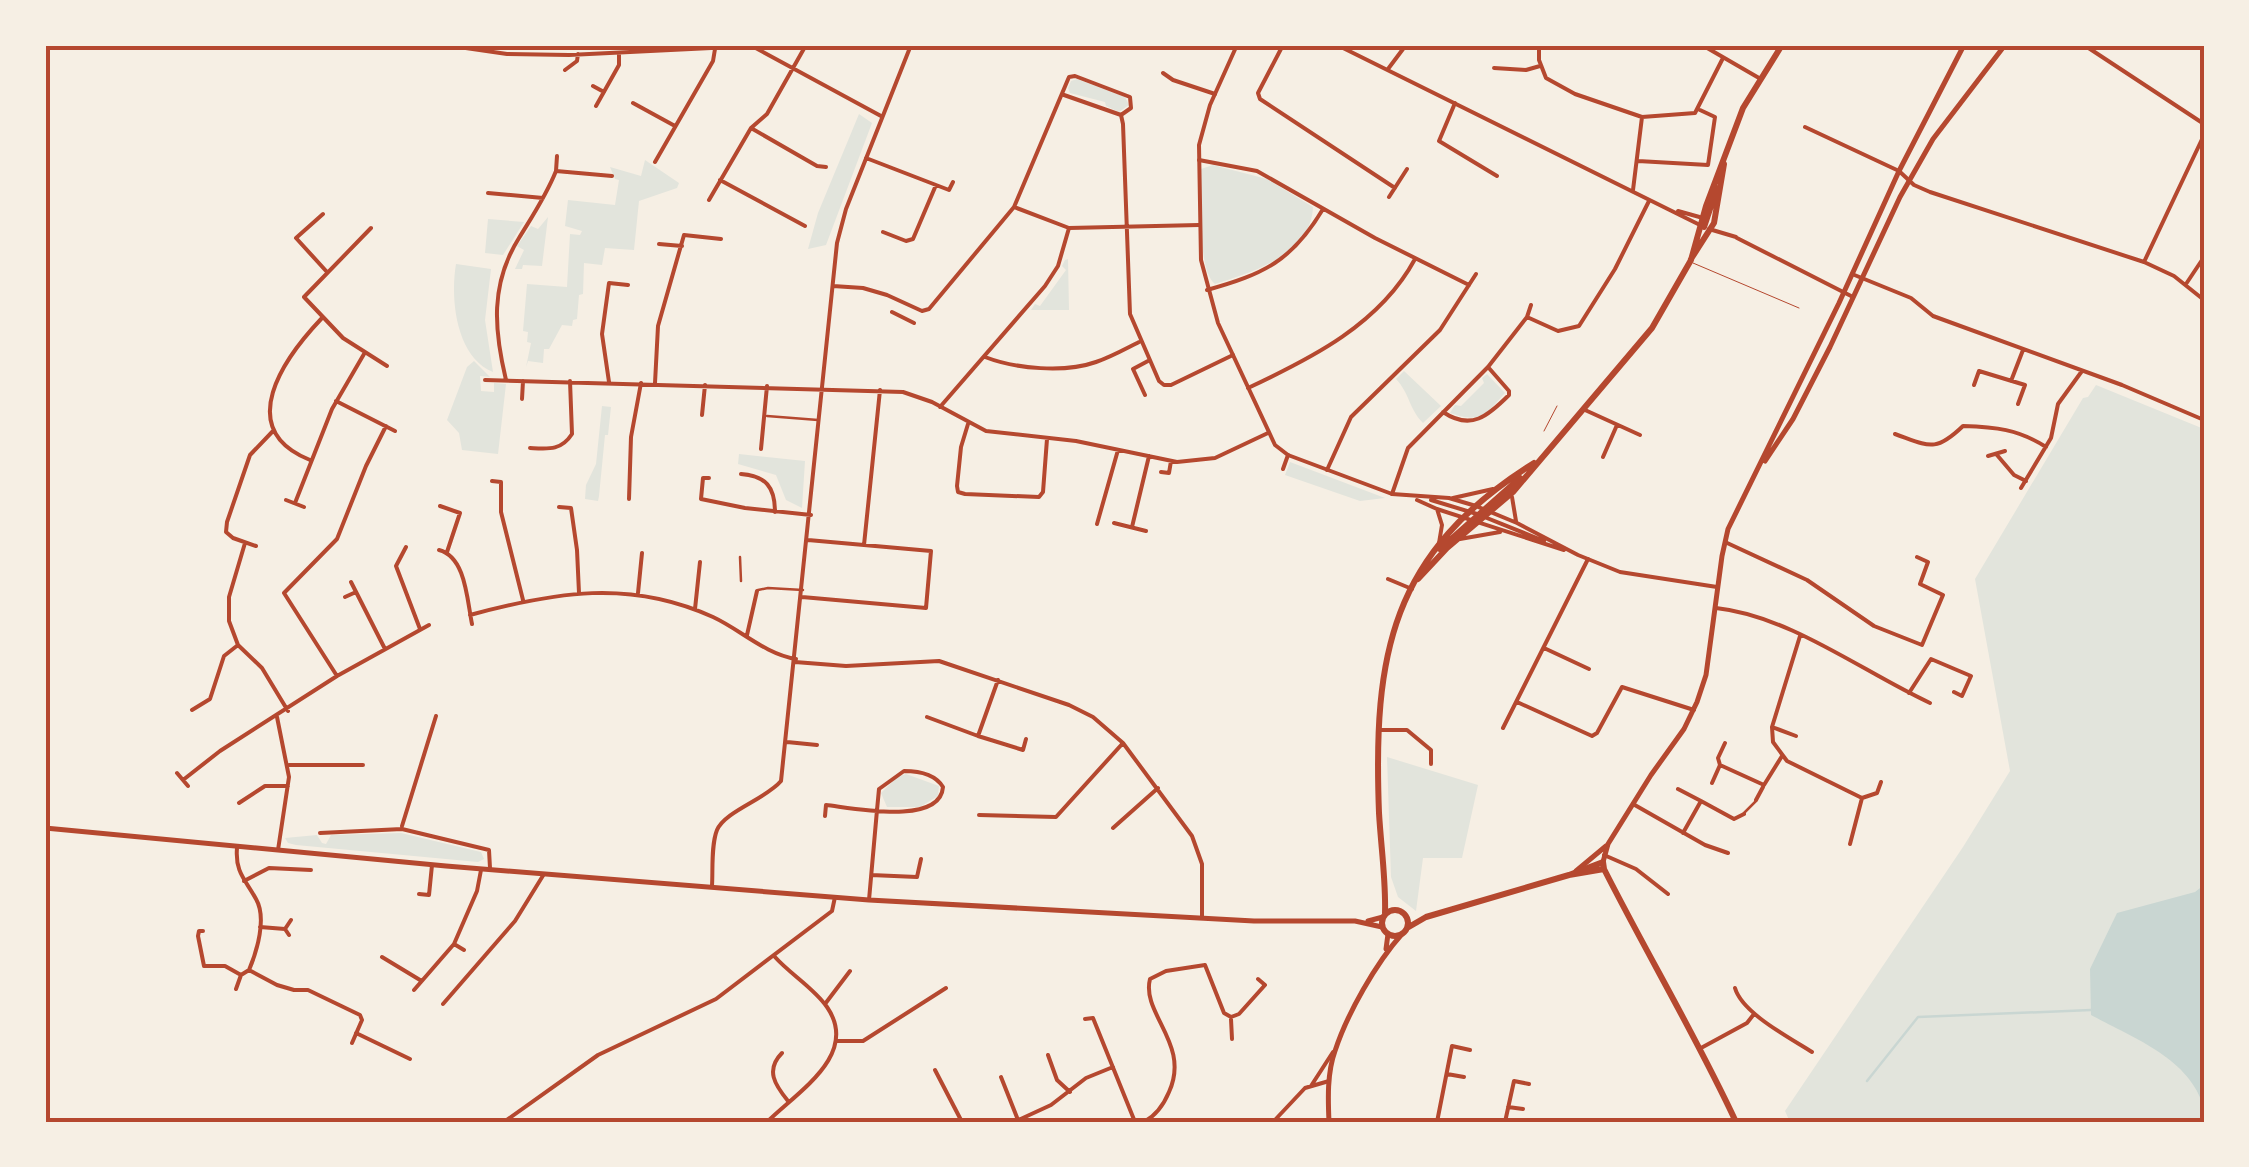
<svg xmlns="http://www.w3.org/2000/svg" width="2249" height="1167" font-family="'PT Serif',serif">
	<rect width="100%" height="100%" fill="#f6efe4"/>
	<path fill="#e2e4dc" d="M1077,79L1125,97L1129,105L1119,112L1106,106L1105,102L1070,93L1068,88L1071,81Z
		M859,114L872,123L826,245L808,249L818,213Z
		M645,160L679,183L677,188L639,201L634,250L605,248L602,265L584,263L583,294L579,295L577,319L573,320L572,326L562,325L549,349H544L543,363L528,361L526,367L531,343L527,342L528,332L523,331L527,284L567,287L570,234L580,235L582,231L565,226L568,200L615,205L619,180L615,179L610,167L641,176Z
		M1213,165L1267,179L1313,207C1311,255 1252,272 1215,284C1197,271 1201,194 1201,169Z
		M548,217L542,266L523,265L522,269H515L524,250L517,246L531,226L538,229Z
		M488,219L524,222L503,255L485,253Z
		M1068,259L1069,310H1031L1035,304L1040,306L1066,270L1062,266L1065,260Z
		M456,264L491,269L485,320L493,372C456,357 450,299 456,264Z
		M474,361L490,377L480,376L481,391L494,392V383L506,384L498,454L462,450L459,433L447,420L467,367Z
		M1404,371L1441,406L1423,423C1409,409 1410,394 1396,379Z
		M1487,374L1505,393C1485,415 1481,424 1450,413L1455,405L1461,406L1484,383L1482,378Z
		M2096,385L2204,429V1122H1790L1785,1111L1963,847L2010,771L1975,579L2083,398L2088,397Z
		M602,406L611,407L608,435H605L599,496L598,501L585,499L586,485L596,464Z
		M739,454L805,461L802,508L786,500L776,475L738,464Z
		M1290,462L1385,498L1360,501L1285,475Z
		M1387,757L1478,785L1462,858H1423L1416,911L1398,897L1391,877Z
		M906,774L939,786L938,796L920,807H887L881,793L897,777Z
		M401,833L481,852L484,859L478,862L296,845L288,843L285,838L317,835L322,843L326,844L331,835Z"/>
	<path fill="#c9d6d2" d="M2204,885V1108C2190,1058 2133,1038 2091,1015L2090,969L2117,913L2195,892Z"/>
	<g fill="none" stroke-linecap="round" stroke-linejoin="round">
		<path stroke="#c9d6d2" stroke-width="2.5" d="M1867,1081L1918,1017L2091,1010"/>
		<path stroke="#b5482f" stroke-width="1" d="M1693,263L1799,308
			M2204,348V347
			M1544,431L1557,406"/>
		<path stroke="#b5482f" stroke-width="2.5" d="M767,416L818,420
			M740,557L741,581
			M758,590L768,588L803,590
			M1744,813L1756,801"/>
		<path stroke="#b5482f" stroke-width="4" d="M445,45L507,54L569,55L752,46L881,116
			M1167,45L1170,47
			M1283,45L1258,93L1260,99L1395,188
			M1468,45L1473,48
			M1539,45V60L1546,78L1575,94L1642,117L1695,113L1723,58
			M1702,45L1759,78
			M2084,45L2204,124
			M1494,68L1526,70L1540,66
			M1388,69L1406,45
			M565,70L577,61L578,54
			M1163,73L1173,80L1215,94
			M593,86L604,92
			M1064,95L1121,115
			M633,103L675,126
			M1455,103L1439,141L1497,176
			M596,106L619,65V53
			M1121,115L1123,124L1130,314L1159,381L1164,385H1171L1233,355
			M1805,127L1899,171L1914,185L1930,192L2144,262L2174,276L2204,300
			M751,128L817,166L826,167
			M866,158L949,190L953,182
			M1199,160L1257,171L1375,238L1469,285
			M1638,161L1708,165L1715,117L1700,110
			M655,162L713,61L715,49
			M556,171L557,156
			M720,180L805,226
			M1633,190L1642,117
			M488,193L543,198
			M1389,197L1407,169
			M709,200L751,128L767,114L806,45
			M1014,207L1069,228L1199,225
			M323,214L296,238L327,272
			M371,228L304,297L343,338L387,366
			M883,232L906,241L913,239L936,185
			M659,244L682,246
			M2144,262L2204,135
			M1852,274L1911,298L1933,316L2122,385L2204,420
			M2186,284L2204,257
			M833,286L863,288L887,295L922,311L929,309L1014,207L1069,77L1075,76L1130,97L1131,108L1121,115
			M1207,290C1264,274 1292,261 1323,209
			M892,312L914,323
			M1527,317L1558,331L1579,326L1615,269L1649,201
			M985,357C1016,369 1065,373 1096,362C1111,357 1125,349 1139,342
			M485,380L903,392L932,402L986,431L1076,441L1177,462L1215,458L1268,433
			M506,380C494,330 490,284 519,238C533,215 546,196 556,171L612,176
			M2011,381L2023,350
			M609,382L602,334L609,283L628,285
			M655,383L658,326L684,235L721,239
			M1974,385L1979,371L2025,385L2018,404
			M1248,388C1312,358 1380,324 1415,259
			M1145,395L1133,369L1148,361
			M522,399L523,381
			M336,401L395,431
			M940,407L1045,286L1058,266L1069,228
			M1585,410L1640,435
			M1443,412C1471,431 1488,416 1509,395V391L1488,367
			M702,415L705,385
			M968,424L961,447L957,486L958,492L965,494L1039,497L1043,492L1047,439
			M1895,434C1929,446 1935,453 1963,426C1995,427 2018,429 2046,447
			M530,448C548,449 561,451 572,434L570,381
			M761,449L767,386
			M1997,455L2014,475L2026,481
			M1988,456L2005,451
			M1603,457L1617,425
			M310,460C233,429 284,358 322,318
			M1283,469L1288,455
			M1327,470L1351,417L1440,330L1476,274
			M1161,472L1169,473L1171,461
			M741,474C766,476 775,487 775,512
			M709,478H703L701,499L745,508L811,515
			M492,481L501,482V512L523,600
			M2021,488L2051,438L2058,404L2082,371
			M1392,494L1408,448L1488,367L1527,317L1531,305
			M629,499L631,437L641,383
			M286,500L304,507
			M295,503L332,409L364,354
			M440,506L460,513L447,552
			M559,507L571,508L577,550L579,593
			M1114,523L1146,531
			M1097,524L1118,450
			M1132,527L1149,456
			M1725,542L1807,580L1874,626L1922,645L1943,595L1920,584L1928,562L1917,557
			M245,543L229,597V621L238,645L262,668L288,711
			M864,545L880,390
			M256,546L233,538L226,532L227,522L250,455L273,431
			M406,547L396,566L420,629
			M439,550C466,557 467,600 472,624
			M1388,579L1412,589
			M351,582L385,649
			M638,593L642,553
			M345,597L356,592
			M802,597L926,608L931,551L808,540
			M1716,608C1790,616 1863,672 1930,703
			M695,609L700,562
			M470,615C555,592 630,579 713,617C741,630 765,654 796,659
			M747,635L757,591
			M1800,636L1772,727L1773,742L1787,761L1862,798L1877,793L1881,782
			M1544,648L1589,669
			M795,662L846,666L939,661L1069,705L1093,717L1123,743L1192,836L1202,864V918
			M337,676L284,593L337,539L366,466L386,426
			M1909,693L1931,659L1971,676L1962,696L1954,692
			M1517,702L1592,736L1597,733L1622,687L1694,710
			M192,710L210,699L224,656L238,645
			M277,717L289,777L278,850
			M927,717L978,736L998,680
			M1772,727L1796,736
			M1503,728L1588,559
			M1379,730H1407L1431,750V764
			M978,736L1023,750L1026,739
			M787,742L817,745
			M1725,743L1718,758L1720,765L1764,785L1782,756
			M289,765H363
			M177,773L188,786
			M183,780L220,751L337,676L429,625
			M1712,783L1720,765
			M1678,789L1701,801L1683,833
			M1756,800L1763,787
			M1701,801L1734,819L1744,814
			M239,803L265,786H288
			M1633,804L1705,845L1728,853
			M979,815L1056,817L1123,743
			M825,816L826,805C853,808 940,826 943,787C935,774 919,771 904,771L879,789L877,810L869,900
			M402,826L436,716
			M1113,828L1158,788
			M320,833L402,829L489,850L490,868
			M1850,844L1862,798
			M237,848C235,872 245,879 256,899C267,918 257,951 249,970L277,985L294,990H308L360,1015L362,1020L352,1043
			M1604,855L1636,869L1668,894
			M871,875L917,877L921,859
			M244,881L269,868L311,870
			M712,886C713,869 711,845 717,830C725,811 766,799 781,781L837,243L846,209L911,45
			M419,894L429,895L432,865
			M260,927L285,929
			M203,931H199L198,936L204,966H225L241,975L249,970
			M289,935L285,929L291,920
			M454,944L464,950
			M382,957L420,980
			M1735,988C1742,1013 1790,1038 1812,1052
			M236,989L241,975
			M414,990L454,944L477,891L481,870
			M443,1004L515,921L544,874
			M825,1004L850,971
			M1085,1019L1093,1018L1135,1122
			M1231,1019L1232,1039
			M356,1033L410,1059
			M837,1041H863L946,988
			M1701,1048L1747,1023L1754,1014
			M782,1053C765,1070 775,1085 788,1101
			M1048,1055L1057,1080L1070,1092
			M935,1070L962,1122
			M1447,1074L1464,1077
			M1001,1077L1018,1120
			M1311,1086L1333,1052
			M1508,1107L1523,1109
			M504,1122L598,1055L716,999L832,911L835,897
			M767,1122C797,1092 860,1055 827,1007C814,988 790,974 775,957
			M1014,1122L1051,1105L1086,1078L1113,1067
			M1144,1122C1155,1116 1164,1104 1169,1092C1191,1044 1141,1014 1150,979L1166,971L1205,965L1224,1013L1231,1017L1239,1014L1265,985L1258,979
			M1273,1122L1305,1088L1329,1081
			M1437,1122L1452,1046L1470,1050
			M1505,1122L1514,1081L1529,1084"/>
		<path stroke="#b5482f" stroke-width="4" d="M1237,45L1210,105L1199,145L1201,260L1218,323L1275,445L1288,455L1392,494L1449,498L1476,506L1517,523L1578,555L1620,572L1717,587
			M1337,45L1700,225
			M1678,211L1703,218
			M1709,229L1736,237
			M1737,238L1853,297
			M1512,497L1516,521
			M1453,498L1493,489
			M1417,500L1437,509L1564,550
			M1431,500L1477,514L1544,541
			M1437,509L1442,525L1439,543
			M1460,539L1500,532"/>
		<path stroke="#b5482f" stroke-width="5" d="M45,828L446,866L869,900L1254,921H1355L1382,927
			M1368,921L1383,917"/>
		<path stroke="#b5482f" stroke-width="5" d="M1765,461L1793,419L1830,347L1900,197L1933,139L2005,45
			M1603,862L1608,844L1651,775L1684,729L1697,702L1706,675L1722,556L1728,529L1839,303L1899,171L1964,45
			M1576,871L1606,846
			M1386,949L1388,934
			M1329,1122C1328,1099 1327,1073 1335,1051C1347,1014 1376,963 1402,934"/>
		<path stroke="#b5482f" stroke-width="6" d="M1704,227L1717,188
			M1691,259L1714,223L1724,164
			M1440,549L1520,478
			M1418,579L1447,548L1513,492L1652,328L1691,260L1706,206L1743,108L1782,45
			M1569,875L1603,862L1604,869C1647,954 1696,1036 1736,1122
			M1382 923a13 13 0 1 1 26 0a13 13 0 1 1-26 0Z
			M1385,913C1386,880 1381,847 1379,813C1373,655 1390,553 1534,463
			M1407,928L1426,917L1569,875L1604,869"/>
	</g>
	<rect width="2249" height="1167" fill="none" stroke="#f6efe4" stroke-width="95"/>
	<rect x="48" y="48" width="2154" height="1072" fill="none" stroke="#b5482f" stroke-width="4"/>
</svg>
